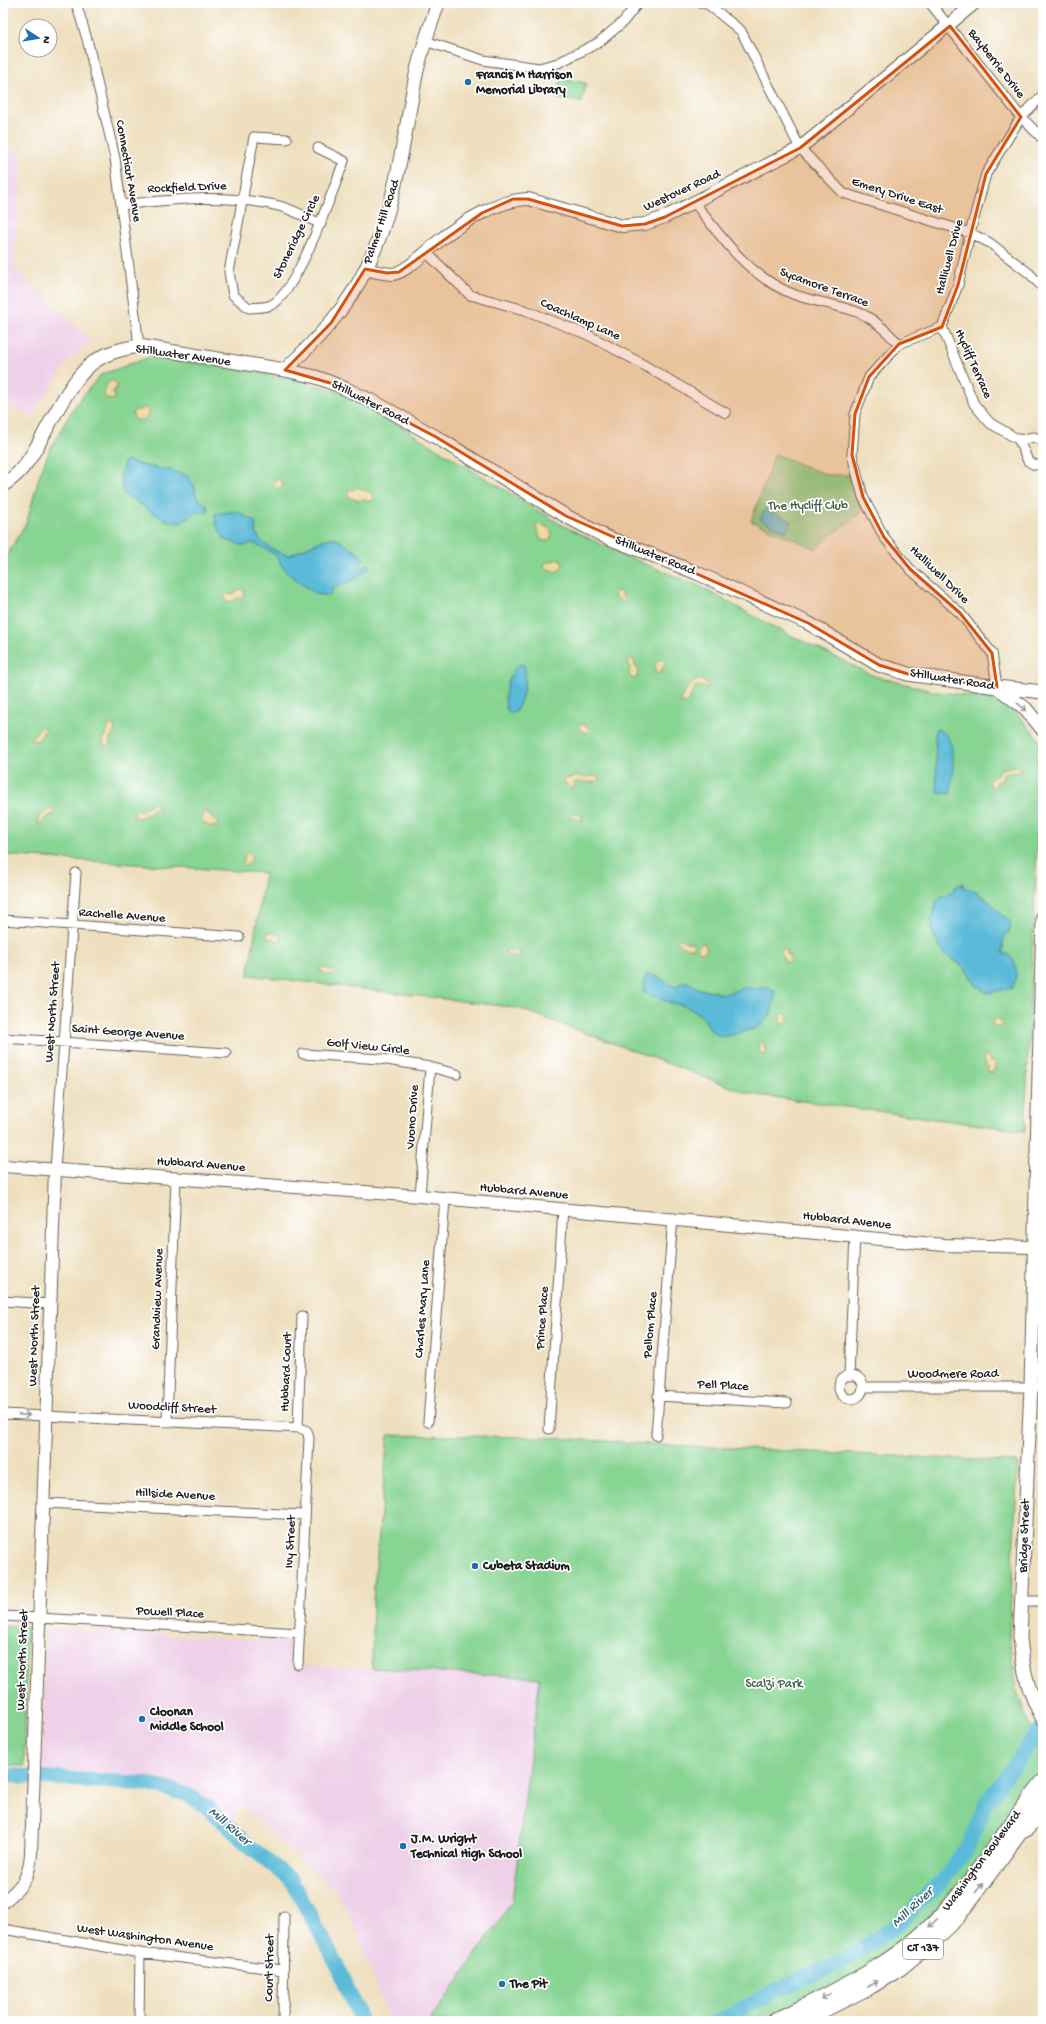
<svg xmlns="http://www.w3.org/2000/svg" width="1046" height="2024" font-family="'Gochi Hand',sans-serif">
	<rect width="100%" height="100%" fill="#fff"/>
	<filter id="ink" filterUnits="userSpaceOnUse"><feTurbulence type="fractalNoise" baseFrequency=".025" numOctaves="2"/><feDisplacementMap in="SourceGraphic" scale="8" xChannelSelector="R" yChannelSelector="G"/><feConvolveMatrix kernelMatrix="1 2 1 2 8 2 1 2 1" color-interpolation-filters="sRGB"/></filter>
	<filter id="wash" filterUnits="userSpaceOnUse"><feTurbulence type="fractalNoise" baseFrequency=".012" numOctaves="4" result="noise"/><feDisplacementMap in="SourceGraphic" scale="16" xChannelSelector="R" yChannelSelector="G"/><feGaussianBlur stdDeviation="0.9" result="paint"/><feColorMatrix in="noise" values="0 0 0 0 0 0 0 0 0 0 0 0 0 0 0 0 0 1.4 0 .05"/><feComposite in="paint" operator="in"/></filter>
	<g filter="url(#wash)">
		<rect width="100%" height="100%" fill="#eedfbe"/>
		<path fill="#eed0e8" d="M3,140L22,156L14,268L20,271L25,279L91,341L69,360L33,415L3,404Z
			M46,1628L291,1642V1665L540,1677L512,1902L430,2021H389L352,1919L337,1892L237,1801L235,1821L228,1813L186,1787L160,1779L42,1772Z"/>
		<path fill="#87d493" stroke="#527858" d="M561,79L586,83L582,102L556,99Z
			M147,358C215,364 286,374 351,396L562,525L623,555L697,585L770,625L874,676L932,691L1006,701L1041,742L1025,1131L750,1094L518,1008L248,975L265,873L3,855V563L27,521L40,474L50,449L74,407L100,375Z
			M775,454L827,475H849L863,511L831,535L816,549L751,521Z
			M388,1435L540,1437L667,1445L1018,1462L1009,1637L1016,1689L1030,1728L1043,1750V1769L950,1900L924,1927L857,1976L765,2021H430L512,1902L540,1678L372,1668L373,1599Z
			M3,1626L27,1627L24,1766L3,1765Z"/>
		<path fill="#eeda9e" stroke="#857b5d" d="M112,380L118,385L112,393L115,395V398L112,400L105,398L104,392L106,385Z
			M143,407L146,408L150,413L143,420H136L132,414L136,410H142Z
			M273.5 484a4.5 4.5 0 1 1 9 0a4.5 4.5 0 1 1-9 0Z
			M358,487L373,494L374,498L372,501H367L363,499L360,501L349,497L347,490H352Z
			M539,524L549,528L552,533L551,538L548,541L540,540C541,534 536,531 536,525Z
			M558,559L561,560L563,566L556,572L544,567L545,563Z
			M239,589L245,591L243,598H237L230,602L227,601L224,596L226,594H235Z
			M620,591L622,597L626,600L624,603L614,596V592Z
			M630,658L634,660L635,666L639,671L636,678L632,679L629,675L630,667L628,663Z
			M661,659L666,662L660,673H655V665Z
			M699,679L707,683L708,688L696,686L687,702L681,704C680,694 690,683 699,679Z
			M110,724L114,725L115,732L110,737V744L107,747L104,746L103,739Z
			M579,724L586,725L589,729L588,732L584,733L578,726Z
			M42,726L45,729L41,737L36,741L32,740L31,738Z
			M1017,766L1020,768V772L1003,774L1002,780L997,782L994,788L991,787L988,782L990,779L995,777L1001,769Z
			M574,776L584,777L595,776L600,779L595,782H575L573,789H570L563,779L572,778Z
			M152,803L157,804V808L140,818L133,816L134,812L141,811Z
			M50,809L54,810V814L46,817L42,823L39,824L38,817Z
			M205,811L218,823L217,827L209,826L202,821V814Z
			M578,813L582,816V820L570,818L571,815Z
			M248,853L251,856V861L245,866L243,863L245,854Z
			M269,932L281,935V939L278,941L266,937Z
			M679,938L686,942L693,943V949L680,946L677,940Z
			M697.5 948a4.5 4.5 0 1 1 9 0a4.5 4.5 0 1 1-9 0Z
			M783,949L787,950V955L791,957L789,963L785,962L780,952Z
			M509,950L519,951L521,956L507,955L505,951Z
			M321,967L335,971V975H329L320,971Z
			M782,1013L787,1015L788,1021L785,1025L779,1022Z
			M992.5 1023a4.5 4.5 0 1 1 9 0a4.5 4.5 0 1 1-9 0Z
			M760,1041L763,1042L766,1052L764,1055L760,1053L758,1047Z
			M984,1055L989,1057L990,1062L995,1061L996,1063L993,1073L988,1072V1067L983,1061Z"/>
		<path fill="#5abad8" stroke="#3b6b7a" d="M127,460L140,465L170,470L187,476L195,487V493L198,499L207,505L208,512H196L181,523C164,523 149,510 136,501C133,498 128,498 125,495C120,490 120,470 124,465L123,462Z
			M765,509L791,521L786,532L760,520Z
			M236,511L255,521C256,525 255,531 257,535C261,544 281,555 290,555L325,539L334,537L357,552L364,559L361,563L359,570L363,569L366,564L371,565C365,575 344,585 332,589L330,596L316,594L310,590L285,571L276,555L258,545L252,543L244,546L224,539L216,524L215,514Z
			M520,664L524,665C528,676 522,705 514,713H509C500,701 508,672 520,664Z
			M938,729C959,737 953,776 950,794L937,791L935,735V730Z
			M963,883V888L977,891L979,895C992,899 1000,916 1011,922L1009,932L1005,934L1003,942V954H1009C1017,965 1019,975 1012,988L987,993L976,985L963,966L948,957L940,948L933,934L931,922L936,903L940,897L954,891L955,887Z
			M646,974C661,975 663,982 676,987L681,982H687L700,989L724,994L746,987L754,989L768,987L770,990L776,992L771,1013L762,1024L754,1029L723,1037L712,1032L702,1016L685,1006L668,1002L643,992Z"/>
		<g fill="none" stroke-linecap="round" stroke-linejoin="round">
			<path stroke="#5abad8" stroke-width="15" d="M3,1775L147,1784L186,1794L206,1806L247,1844L291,1880L339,1968L361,2021
				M718,2021L781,1988L843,1961L896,1926L943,1880L970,1843L985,1805L1043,1726"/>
		</g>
	</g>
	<g filter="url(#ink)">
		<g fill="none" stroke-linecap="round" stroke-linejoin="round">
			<g stroke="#666055" stroke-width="11">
				<path id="minor" d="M76,3L87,39L115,158L139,346
					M702,3L709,5L741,31L800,148L843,193L970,233L990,243L1030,274L1043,288
					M930,3L1021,117L1043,139
					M425,41L483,60L539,68L558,63L598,43L623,22L638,3
					M287,139L254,137L229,272L233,295L249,308C256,307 265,308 271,305C296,295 334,188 344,161L318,148
					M694,202C721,237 746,273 788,292C812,303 843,304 866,316C879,323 889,334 899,344
					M122,205C173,199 224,194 275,205C291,208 307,218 321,224
					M426,252L470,295L525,310L588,335L635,360L726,413
					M942,327L974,404L990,423L1019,440L1028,461L1035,465L1043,464
					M1019,440L1034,437L1043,442
					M997,687L992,653L960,613L910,569L884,537L863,497L852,455L855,414L869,377L899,344L942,327L958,285L970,233L986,174L1021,117L1043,95
					M3,920L239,937
					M3,1038L226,1053
					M303,1054L381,1059L430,1067
					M55,1170L76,873
					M420,1196L430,1067L457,1074
					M3,1301L50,1304
					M839 1387a12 12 0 1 1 24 0a12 12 0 1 1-24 0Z
					M849,1376L855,1235
					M863,1387H1043
					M658,1396L787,1403
					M3,1414L300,1428L307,1431L309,1438L298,1664
					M167,1421L176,1178
					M428,1422L445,1199
					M298,1427L302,1316
					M549,1429L563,1209
					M656,1435L673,1218
					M44,1503L305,1515
					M1022,1601H1043
					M3,1616L300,1633
					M3,1929L140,1953L283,1970
					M139,2021L140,1953
					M283,2021L284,1916"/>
			</g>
			<g stroke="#666055" stroke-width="14">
				<path id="tertiary" d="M365,269C374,271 384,274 393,274C407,272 429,249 440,240C462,222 499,200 528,199L622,226L645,224L665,217L800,148L975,3
					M3,1166L420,1196L944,1245L1034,1247
					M3,1902C22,1887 29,1879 31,1854L55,1170"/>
			</g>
			<g stroke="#666055" stroke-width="15">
				<path id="secondary" d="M285,370C313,343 340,316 359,282C395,218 402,146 416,75C421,51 430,27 438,3
					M3,485C21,474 30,459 40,441C53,418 71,381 90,365C104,353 121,349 139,346L285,370L316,377L337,385L376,403L436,437L566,516L604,536L697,573L808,623L879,665L908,674L997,687L1043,692
					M997,687L1026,709L1043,730
					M1043,917L1031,1387L1020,1637C1023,1669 1027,1690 1043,1719
					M1025,1831L1035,1822L1043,1818"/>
			</g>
			<g stroke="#666055" stroke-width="17">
				<path id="primary" d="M775,2021C838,1990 903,1961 950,1906C984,1867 1011,1822 1043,1782
					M801,2021L871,1986L900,1968L930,1943L957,1917L1043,1801"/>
			</g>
			<use href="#minor" stroke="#fff" stroke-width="9"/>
			<use href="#tertiary" stroke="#fff" stroke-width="12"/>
			<use href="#secondary" stroke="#fff" stroke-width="13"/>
			<use href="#primary" stroke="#fff" stroke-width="15"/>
		</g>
		<defs><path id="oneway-shaft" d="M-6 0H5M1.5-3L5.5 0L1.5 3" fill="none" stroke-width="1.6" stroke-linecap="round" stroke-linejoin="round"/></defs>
		<g stroke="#999">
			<use href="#oneway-shaft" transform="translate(1022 707) rotate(39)"/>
			<use href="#oneway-shaft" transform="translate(24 1415) rotate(2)"/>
			<use href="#oneway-shaft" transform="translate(979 1888) rotate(-52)"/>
			<use href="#oneway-shaft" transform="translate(933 1923) rotate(136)"/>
			<use href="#oneway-shaft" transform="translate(873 1984) rotate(-30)"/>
			<use href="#oneway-shaft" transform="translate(826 1996) rotate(153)"/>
		</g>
	</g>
	<path fill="#d4530e" fill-opacity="0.2" stroke="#d4530e" stroke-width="3" stroke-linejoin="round" d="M950,26L1021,117L986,174L958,285L942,327L899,344L869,377L855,414L852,455L863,497L884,537L910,569L960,613L992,653L997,687L908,674L879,665L808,623L566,516L436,437L337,385L285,370L331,323L365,269L387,273L399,272L482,213L513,199H528L622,226L645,224L665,217L800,148Z"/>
	<g fill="#1f6fb2" stroke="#fff" stroke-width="1.5">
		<circle cx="468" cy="82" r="4"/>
		<circle cx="475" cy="1566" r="4"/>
		<circle cx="142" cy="1719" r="4"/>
		<circle cx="403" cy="1846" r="4"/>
		<circle cx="502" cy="1984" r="4"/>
	</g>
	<g text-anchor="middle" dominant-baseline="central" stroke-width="3.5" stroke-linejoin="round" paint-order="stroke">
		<rect fill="#fff" stroke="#606060" stroke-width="1" x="903" y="1939" width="40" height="20" rx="3"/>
		<g font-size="12" font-weight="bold" fill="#1c1c1c">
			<text x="923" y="1949">CT 137</text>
		</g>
		<g font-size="13" fill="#1c1c1c" stroke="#fff">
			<text transform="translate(996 64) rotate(52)">Bayberrie Drive</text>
			<text transform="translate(128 171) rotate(80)">Connecticut Avenue</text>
			<text transform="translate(187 188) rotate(-2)">Rockfield Drive</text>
			<text transform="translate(682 191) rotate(-25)">Westover Road</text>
			<text transform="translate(897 196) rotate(18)">Emery Drive East</text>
			<text transform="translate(382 222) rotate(-71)">Palmer Hill Road</text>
			<text transform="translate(297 237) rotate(-64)">Stoneridge Circle</text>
			<text transform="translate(950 257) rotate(-75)">Halliwell Drive</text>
			<text transform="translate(824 288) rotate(20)">Sycamore Terrace</text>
			<text transform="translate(580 320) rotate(24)">Coachlamp Lane</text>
			<text transform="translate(183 356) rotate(8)">Stillwater Avenue</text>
			<text transform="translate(973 364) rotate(66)">Hycliff Terrace</text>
			<text transform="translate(370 403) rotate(27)">Stillwater Road</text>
			<text transform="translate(655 556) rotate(22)">Stillwater Road</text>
			<text transform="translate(939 575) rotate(44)">Halliwell Drive</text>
			<text transform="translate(952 680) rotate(9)">Stillwater Road</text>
			<text transform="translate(122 916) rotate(4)">Rachelle Avenue</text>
			<text transform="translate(53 1012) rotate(-86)">West North Street</text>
			<text transform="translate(128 1033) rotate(4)">Saint George Avenue</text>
			<text transform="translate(368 1047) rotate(6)">Golf View Circle</text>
			<text transform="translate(413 1117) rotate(-86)">Vuono Drive</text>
			<text transform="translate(201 1165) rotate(4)">Hubbard Avenue</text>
			<text transform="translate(524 1192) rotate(5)">Hubbard Avenue</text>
			<text transform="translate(847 1221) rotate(6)">Hubbard Avenue</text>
			<text transform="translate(158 1299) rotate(-88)">Grandview Avenue</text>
			<text transform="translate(423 1309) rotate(-86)">Charles Mary Lane</text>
			<text transform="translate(543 1318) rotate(-86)">Prince Place</text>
			<text transform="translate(651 1325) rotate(-85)">Pellom Place</text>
			<text transform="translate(35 1336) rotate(-88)">West North Street</text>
			<text transform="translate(287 1372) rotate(-88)">Hubbard Court</text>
			<text x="953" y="1374">Woodmere Road</text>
			<text transform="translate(723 1386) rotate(3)">Pell Place</text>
			<text transform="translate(172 1408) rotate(3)">Woodcliff Street</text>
			<text transform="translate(175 1495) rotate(3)">Hillside Avenue</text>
			<text transform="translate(1025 1536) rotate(-88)">Bridge Street</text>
			<text transform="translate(291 1542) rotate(-87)">Ivy Street</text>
			<text transform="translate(170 1613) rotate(3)">Powell Place</text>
			<text transform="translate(23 1660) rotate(-88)">West North Street</text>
			<text transform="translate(982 1861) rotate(-53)">Washington Boulevard</text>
			<text transform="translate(145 1938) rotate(8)">West Washington Avenue</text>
			<text transform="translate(270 1968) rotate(-89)">Court Street</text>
		</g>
		<g font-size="13" font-weight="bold" fill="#1c1c1c" stroke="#fff" text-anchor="start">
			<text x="476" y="75">Francis M Harrison<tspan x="476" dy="15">Memorial Library</tspan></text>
			<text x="483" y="1566">Cubeta Stadium</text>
			<text x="150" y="1712">Cloonan<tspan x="150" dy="15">Middle School</tspan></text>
			<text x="411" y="1839">J.M. Wright<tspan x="411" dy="15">Technical High School</tspan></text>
			<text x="510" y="1984">The Pit</text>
		</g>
		<g font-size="13" fill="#415c46" stroke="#fff">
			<text x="808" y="506">The Hycliff Club</text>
			<text x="774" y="1684">Scalzi Park</text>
		</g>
		<g font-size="14" font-style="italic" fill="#386371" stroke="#fff">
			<text transform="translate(229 1827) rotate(41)">Mill River</text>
			<text transform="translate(913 1908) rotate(-43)">Mill River</text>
		</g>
	</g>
	<rect width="1046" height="2024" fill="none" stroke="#fff" stroke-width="16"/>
	<g transform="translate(38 38) rotate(102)"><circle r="19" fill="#ffffff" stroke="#a4a4a4"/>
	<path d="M0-3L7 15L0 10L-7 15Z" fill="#1f6fb2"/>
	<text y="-6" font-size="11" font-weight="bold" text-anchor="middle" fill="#1c1c1c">N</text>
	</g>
</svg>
